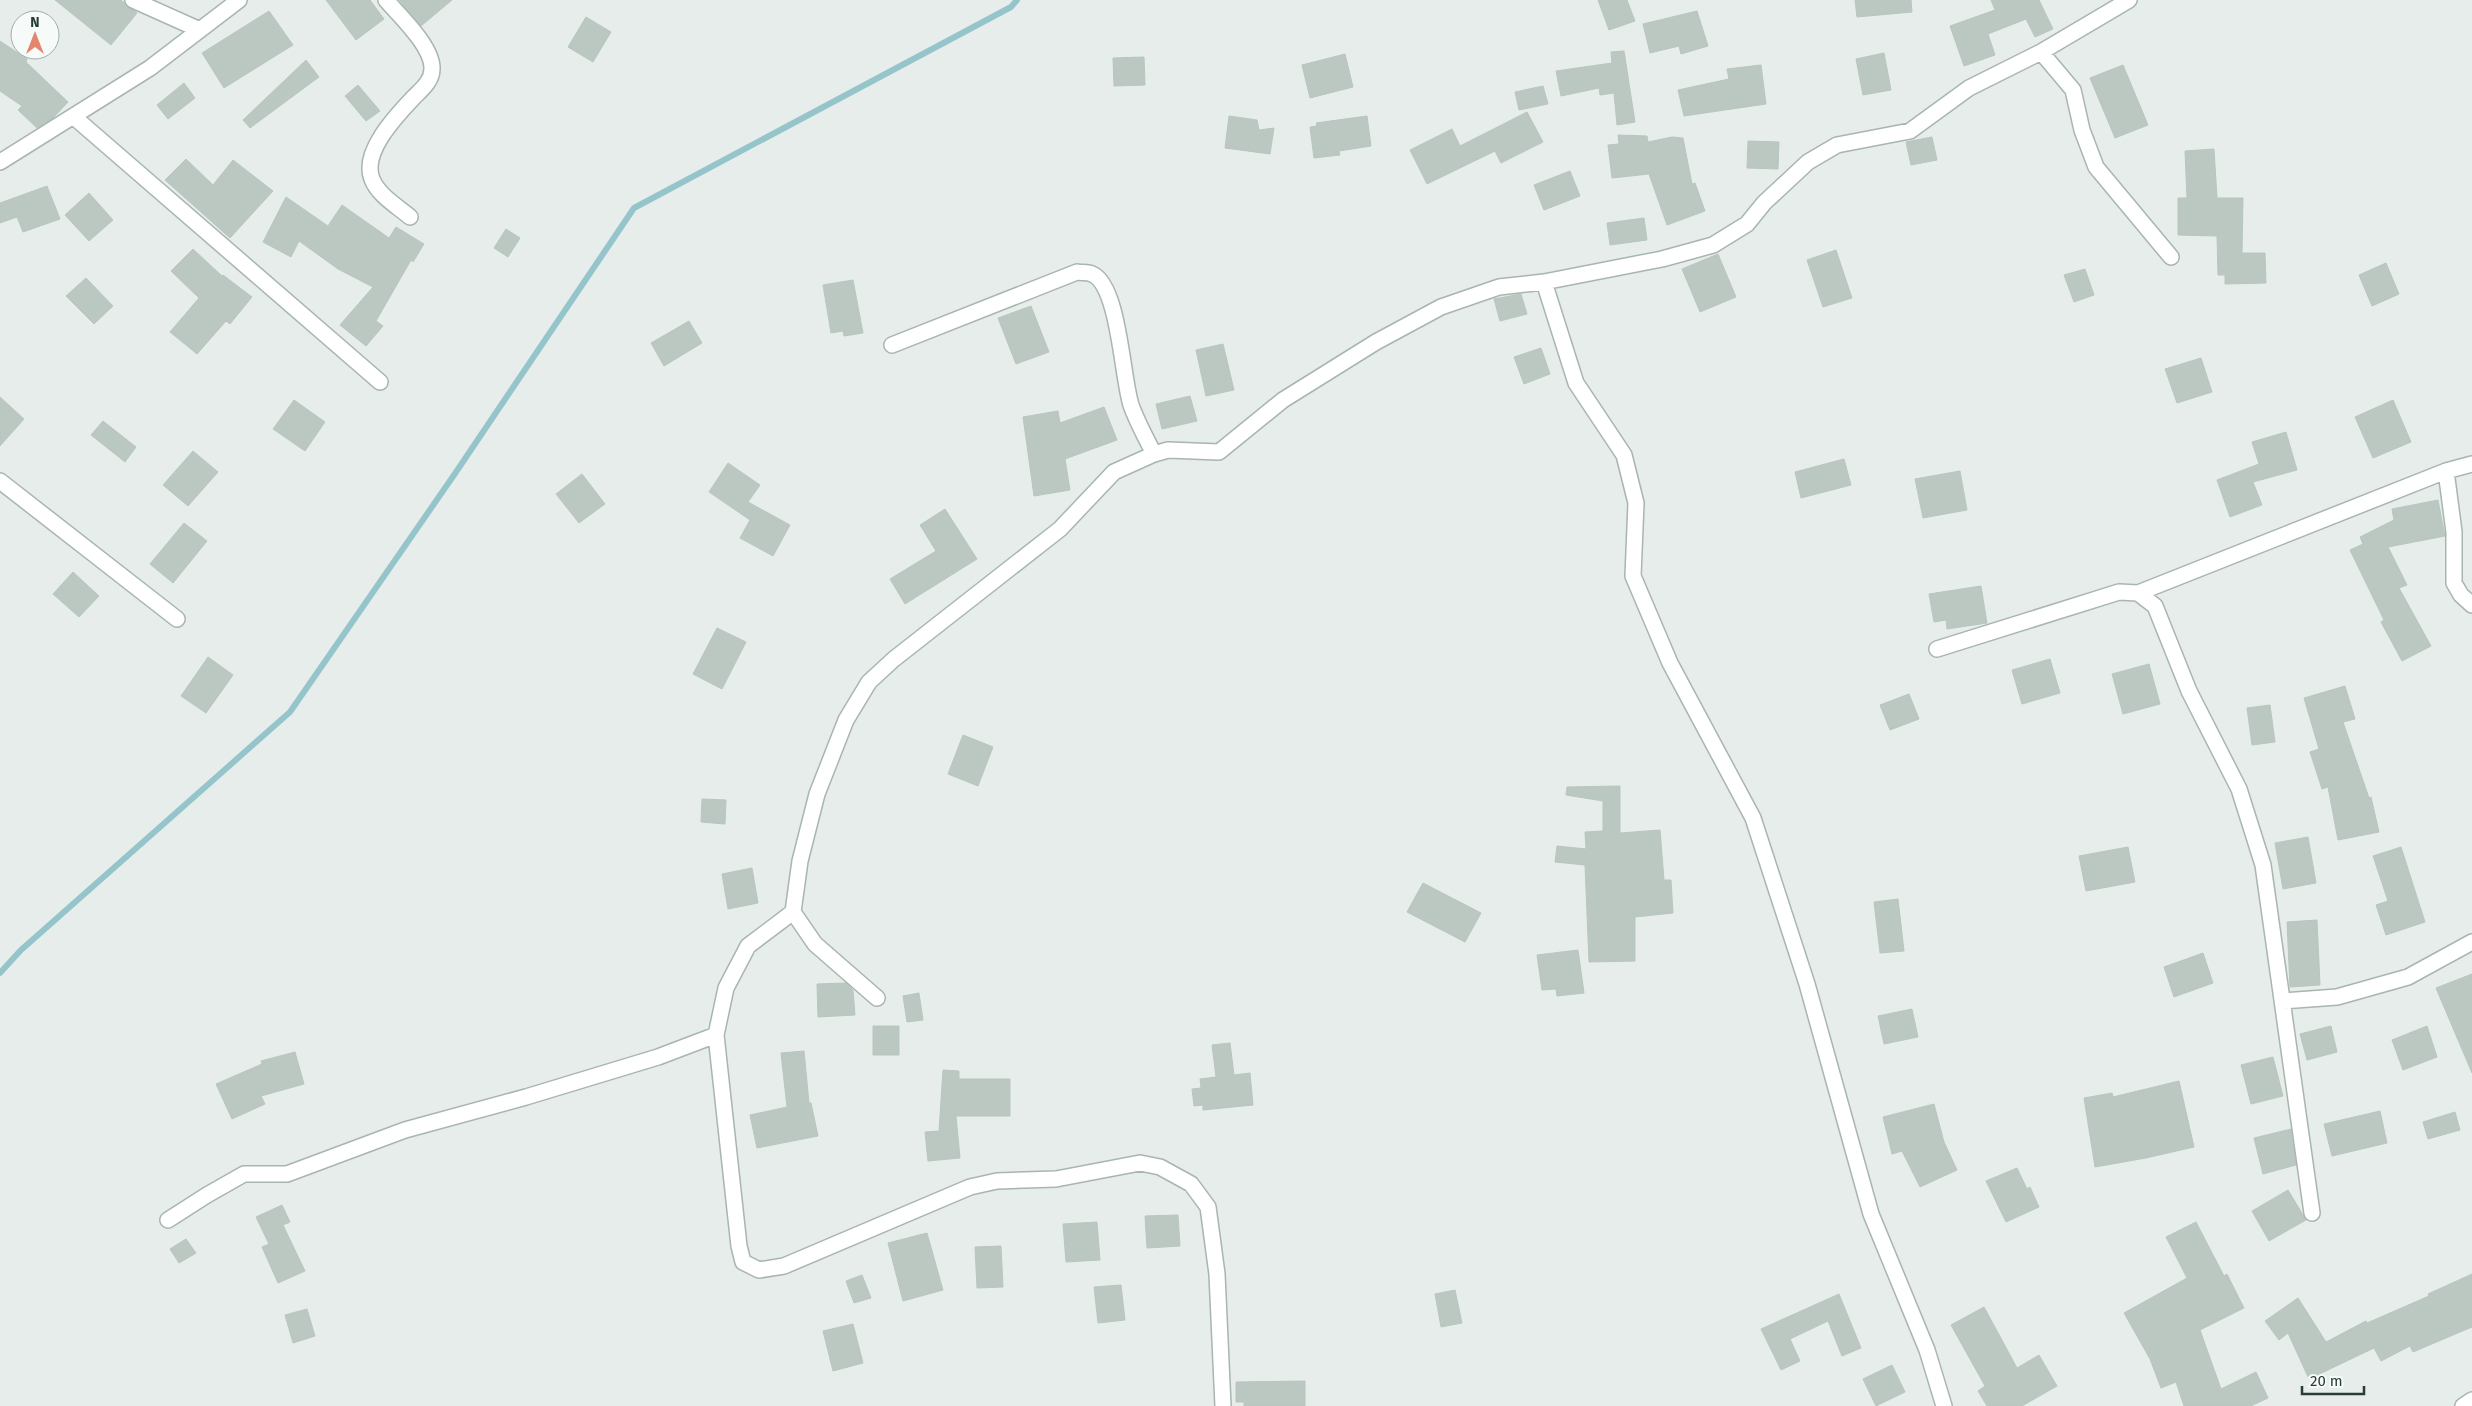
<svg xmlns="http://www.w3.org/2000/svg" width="2472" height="1406" font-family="'Fira Sans',sans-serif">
	<rect width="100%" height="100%" fill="#e6edea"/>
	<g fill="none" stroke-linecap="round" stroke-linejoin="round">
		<path stroke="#95c5cb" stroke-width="6" d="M0,973L21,950L290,712L454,475L634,208L1011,7L1017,0"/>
	</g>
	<path fill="#bbc8c2" stroke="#b9c6c0" d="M55,0H121L137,13L111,45Z
		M326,0H370L384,19L356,40Z
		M399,0H452L421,26Z
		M1598,0H1627L1635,21L1609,30Z
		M1855,0H1911L1912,12L1857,17Z
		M1991,0H2039L2053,29L2035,37L2026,19L1988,34L1995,55L1964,66L1950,26L1995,10Z
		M269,11L293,45L224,88L202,53Z
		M1697,11L1708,46L1681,54L1679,46L1650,53L1643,24Z
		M586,17L611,32L593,62L568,47Z
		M0,41L27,59L26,62L68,102L53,118L37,128L18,110L22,106L0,91Z
		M1624,51L1635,122L1617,125L1614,93L1600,95L1599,88L1561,96L1556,71L1612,63L1611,52Z
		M1884,53L1891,90L1863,95L1856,59Z
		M1345,54L1353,87L1310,98L1302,65Z
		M1144,57L1145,85L1114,86L1113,58Z
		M306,60L319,77L250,128L243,120Z
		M1761,65L1766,104L1684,116L1678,90L1729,79L1727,69Z
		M2123,65L2148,125L2115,138L2090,78Z
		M184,83L195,98L168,119L157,105Z
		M358,85L380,111L366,121L345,96Z
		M1543,86L1548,104L1519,110L1515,92Z
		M1527,112L1543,142L1501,163L1495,151L1427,184L1410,150L1452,129L1460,146Z
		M1229,116L1257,120L1259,130L1274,128L1270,154L1225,148Z
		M1367,116L1371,146L1339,151L1340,155L1314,158L1310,127L1317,126L1316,123Z
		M1618,135L1647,136L1648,142L1672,137L1683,138L1692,184L1695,183L1705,211L1667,225L1649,174L1612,178L1608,145L1619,144Z
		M1932,137L1937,160L1911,165L1906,142Z
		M1748,141L1779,142L1778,169L1747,168Z
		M2214,149L2217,198H2243L2242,253H2265L2266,283L2225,284V275H2218L2217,236L2178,235V198H2187L2185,151Z
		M186,159L213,185L233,160L273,191L230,238L165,180Z
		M1570,171L1580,196L1544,210L1534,185Z
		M47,186L60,219L23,232L17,217L0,223V203Z
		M89,193L113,220L89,241L65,215Z
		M286,197L328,226L342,205L389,238L396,227L424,244L413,262L411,260L376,321L383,326L366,346L340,325L373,287L338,269L299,241L291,257L263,242Z
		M1644,218L1647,240L1610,245L1607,223Z
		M506,229L520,238L508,257L494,248Z
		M193,249L222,276L223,275L252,297L230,324L226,321L197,354L170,332L199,298L171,271Z
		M1836,250L1852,298L1823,307L1807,260Z
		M1718,254L1736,297L1700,312L1682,269Z
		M2386,263L2399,294L2372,306L2359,275Z
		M2085,269L2094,295L2074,302L2064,275Z
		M86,278L113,306L94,324L66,296Z
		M853,280L863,333L844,336L843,331L831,333L823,285Z
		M1521,294L1527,314L1500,321L1494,299Z
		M1031,306L1049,352L1016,364L998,318Z
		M689,321L702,343L664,366L651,343Z
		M1223,344L1234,390L1206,396L1196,350Z
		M1541,348L1550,374L1524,384L1514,357Z
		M2201,358L2212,392L2177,403L2165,369Z
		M1190,396L1197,421L1162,429L1156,404Z
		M0,397L24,419L0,446Z
		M294,400L325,422L305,451L273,429Z
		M2393,400L2411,442L2373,458L2355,417Z
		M1104,407L1117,440L1065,459L1070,490L1034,496L1023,417L1058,411L1060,423Z
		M103,421L136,447L125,462L91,435Z
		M2286,432L2297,470L2253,482L2262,505L2230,517L2217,480L2259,464L2252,442Z
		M193,451L218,472L188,506L163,485Z
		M1844,459L1851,485L1801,498L1795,472Z
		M728,463L760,485L748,502L790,525L773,556L740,538L750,520L709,492Z
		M1960,471L1967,510L1923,518L1915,479Z
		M582,474L605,504L579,523L556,494Z
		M2438,500L2445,536L2388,547L2407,585L2399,588L2431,646L2402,661L2381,622L2384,620L2350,550L2363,544L2360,537L2394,520L2392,509Z
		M945,509L977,559L905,604L890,579L936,551L920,525Z
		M184,523L207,541L173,583L150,564Z
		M73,572L99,596L79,617L53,594Z
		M1981,586L1987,623L1947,629L1946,620L1934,622L1929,594Z
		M717,628L746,642L722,689L693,674Z
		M208,657L233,675L206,713L181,696Z
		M2050,659L2060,693L2022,704L2012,670Z
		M2149,664L2160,704L2123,714L2112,674Z
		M2345,686L2355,719L2343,722L2369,798L2371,797L2379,832L2338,840L2328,787L2322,789L2310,752L2319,749L2304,698Z
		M1909,694L1919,719L1890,730L1880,705Z
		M2270,705L2275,742L2252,745L2247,708Z
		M963,735L993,747L978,786L948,774Z
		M1620,786V833L1660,830L1664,880H1671L1673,913L1635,917V961L1589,962L1585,865L1555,862L1557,846L1586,849L1585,832L1603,831V801L1566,795L1567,787Z
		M702,799L726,800L725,824L701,822Z
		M2308,837L2316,883L2283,889L2275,843Z
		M2128,847L2135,882L2086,891L2079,856Z
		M2401,847L2425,922L2386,935L2376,905L2388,901L2373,856Z
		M752,868L758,903L728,909L722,874Z
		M1423,883L1481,913L1465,942L1407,912Z
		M1898,899L1904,951L1880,953L1874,902Z
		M2317,920L2320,985L2290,987L2287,922Z
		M1578,950L1584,993L1557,996L1556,989L1542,990L1537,955Z
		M2203,953L2213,983L2174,997L2164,967Z
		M2472,974V1073L2436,988Z
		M846,983L853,990L855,1015L818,1017L817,984Z
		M919,993L923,1020L907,1022L903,996Z
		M1912,1009L1918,1037L1884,1044L1878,1016Z
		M873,1026H899V1055H873Z
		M2331,1026L2337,1052L2307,1060L2300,1034Z
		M2427,1026L2437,1057L2403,1070L2392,1040Z
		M1230,1043L1234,1075L1250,1073L1253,1105L1203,1110V1105L1194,1106L1192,1089L1201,1088L1200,1079L1216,1077L1212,1045Z
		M804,1051L809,1103H811L818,1136L757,1148L750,1115L787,1107L781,1053Z
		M295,1052L304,1084L261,1096L265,1104L232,1119L216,1084L262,1064L261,1061Z
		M2273,1057L2283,1096L2251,1104L2241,1065Z
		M943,1070L959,1071V1079H1010V1116H956L960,1158L928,1161L925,1132L939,1131Z
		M2179,1081L2194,1147L2146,1158L2095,1167L2084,1098L2112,1093L2113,1097Z
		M1934,1104L1944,1142L1957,1170L1920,1187L1902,1151L1892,1154L1883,1117Z
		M2380,1111L2387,1143L2332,1156L2324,1124Z
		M2455,1112L2460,1130L2428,1139L2423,1122Z
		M2291,1129L2296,1165L2263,1174L2254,1138Z
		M2017,1168L2027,1189L2030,1187L2039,1207L2006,1222L1986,1181Z
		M2288,1190L2306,1220L2269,1241L2252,1211Z
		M282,1205L290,1222L283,1225L305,1271L278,1283L262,1247L269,1244L256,1217Z
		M1178,1215L1180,1246L1147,1248L1145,1216Z
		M1097,1222L1100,1260L1066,1262L1063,1224Z
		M2196,1222L2224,1276L2227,1274L2244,1308L2200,1330L2221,1389L2256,1372L2268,1398L2251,1406H2184L2176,1382L2161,1388L2150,1359L2124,1313L2187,1278L2166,1237Z
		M927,1233L943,1290L903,1301L888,1243Z
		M186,1239L196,1253L179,1263L170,1249Z
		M1001,1246L1003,1287L977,1288L975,1247Z
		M2472,1274V1327L2413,1352L2410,1346L2381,1361L2374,1348L2309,1379L2288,1333L2279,1340L2265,1321L2298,1298L2326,1342L2366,1321L2367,1323L2429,1296L2428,1294Z
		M862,1275L871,1298L854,1303L846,1281Z
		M1121,1285L1125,1320L1098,1323L1094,1287Z
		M1455,1290L1462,1323L1441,1327L1435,1294Z
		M1839,1294L1861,1348L1842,1356L1828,1321L1790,1339L1800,1361L1781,1370L1761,1329Z
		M1984,1307L2017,1368L2039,1355L2057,1386L2022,1406H1987L1978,1391L1985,1386L1951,1325Z
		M307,1309L315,1336L293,1343L285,1315Z
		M853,1324L863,1363L833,1371L823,1331Z
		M1892,1365L1905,1392L1876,1406L1863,1379Z
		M1305,1381V1406H1244V1402H1236V1382Z"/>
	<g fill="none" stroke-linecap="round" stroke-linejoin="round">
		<g stroke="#a9b5b0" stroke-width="18">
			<path id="minor" d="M133,0L200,30
				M386,0C400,16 433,47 432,69C432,81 422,89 414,97C397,115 361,152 372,179C378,195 397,206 410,217
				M2041,52L2073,90L2082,130L2096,167L2171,257
				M74,117L380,382
				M0,162L150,68L239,0
				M1544,282L1576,383L1624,455L1636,503L1633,576L1670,663L1753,818L1807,984L1871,1214L1927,1350L1944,1406
				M892,345L1077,272C1081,273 1088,272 1092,274C1119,285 1122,377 1131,405C1137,422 1146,438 1154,454
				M2446,471L2454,532V583L2461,595L2472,605
				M0,481L177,619
				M2138,593L2446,471L2472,464
				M1937,649L2119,592L2138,593L2155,606L2189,691L2239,789L2263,865L2312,1213
				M793,912L815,944L877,998
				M2283,1001L2337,997L2408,977L2472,942
				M716,1035L739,1246L743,1262L759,1270L784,1266L970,1187L997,1181L1056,1179L1140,1163L1160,1167L1191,1184L1208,1207L1217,1274L1223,1406
				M168,1220L207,1195L244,1174H287L405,1130L526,1097L658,1057L716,1035L726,988L748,946L793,912L800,861L817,794L846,720L869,682L894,659L1060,529L1114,472L1154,454L1168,450L1219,452L1283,400L1376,342L1441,307L1499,287L1544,282L1662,259L1713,245L1747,224L1764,203L1808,162L1837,145L1910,131L1969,88L2041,52L2129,0
				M2463,1406L2472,1400"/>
		</g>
		<use href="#minor" stroke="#fff" stroke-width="15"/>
	</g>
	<g transform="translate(35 35)"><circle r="24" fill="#f6faf8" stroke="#a3aeaa"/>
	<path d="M0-4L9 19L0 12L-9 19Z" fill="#e3866e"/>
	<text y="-8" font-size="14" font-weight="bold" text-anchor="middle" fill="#273d36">N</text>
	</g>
	<path d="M2302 1386v8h62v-8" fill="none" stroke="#273d36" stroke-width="2.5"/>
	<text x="2310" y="1386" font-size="15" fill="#273d36" stroke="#f6faf8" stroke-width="4" paint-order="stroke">20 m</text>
</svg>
